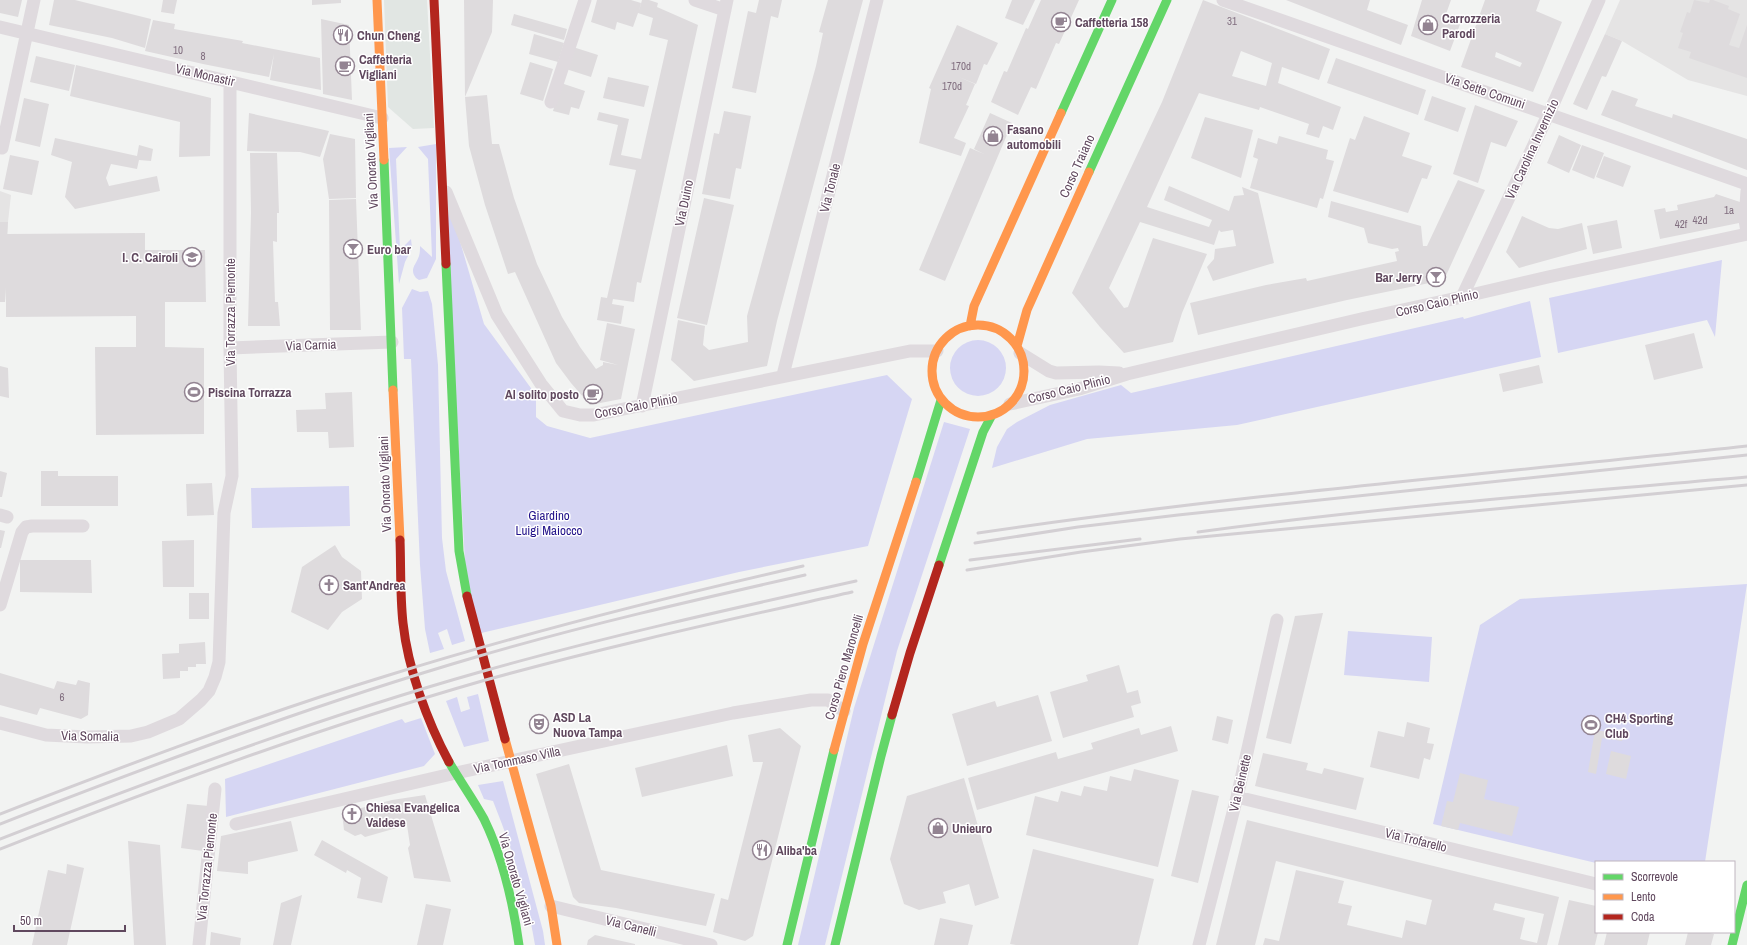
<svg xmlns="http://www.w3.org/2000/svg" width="1747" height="945" font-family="'Archivo Narrow',sans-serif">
	<rect width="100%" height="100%" fill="#f2f3f2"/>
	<path fill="#e1e6e3" d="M384,0H427L434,128L413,129L388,107Z"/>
	<path fill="#e5e4e4" d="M1620,0H1747V96L1688,80L1622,41L1605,34Z
		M0,191L11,195L8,222L5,302H0Z"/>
	<path fill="#d6d6f3" d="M436,144V259L427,278L419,280L416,278C409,269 416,265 419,256C420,253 420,249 420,246L432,257L428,159L418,147Z
		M407,147L396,159L400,250L411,239L412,248L405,262L399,284L389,148Z
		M444,186L484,324L536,395V417L547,426L590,438L887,375L912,399L868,546L739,572L477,634L467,598Z
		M1722,260L1715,337L1707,320L1558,353L1549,298Z
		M412,289L420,292L428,291L432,304L438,365L442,538L446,571L465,641L452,645L447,629L438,633L444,649L430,653L425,629L420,565L411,359H404L402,308Z
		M1530,301L1541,357L1237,425L1087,439L992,468L997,447L1007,429L1017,422L1050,405L1121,385L1131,393L1463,317L1464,319Z
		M950 368a28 28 0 1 1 56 0a28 28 0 1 1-56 0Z
		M944,422L970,429L897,651L825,945H798L854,708Z
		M349,486L350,526L252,528L251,488Z
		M1747,584L1705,862L1596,863L1433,824L1480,625L1520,599Z
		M1348,631L1432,637L1429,682L1344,675Z
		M478,694L489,741L464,747L446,701L457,697L461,712L470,709L467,697Z
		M421,718L435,754L424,766L226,817L225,779L402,719L405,723Z
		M503,781L543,931L545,945H535C527,895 512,848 493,801L484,799L478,785Z"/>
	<path fill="#dedbdd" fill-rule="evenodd" d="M0,0H22L18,17L0,13Z
		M54,0H75L151,19L145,48L112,38L49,25Z
		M163,0H177L174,14L161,12Z
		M312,0H341V3L312,5Z
		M464,0H493L492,32L465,97Z
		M597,0H631L641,3L639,11L642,0H649L658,3L657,7L698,25L641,283L637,282L634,302L613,299L612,304L624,306L621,324L597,320L601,297L607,298L636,170L609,165L618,125L597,120L599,112L629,119L621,155L641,159L668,40L649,35L653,18L638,13L633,27L617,22L615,30L591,22Z
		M759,0H782L778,18L771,16L756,93L732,88L748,11L756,13Z
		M828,0H863L777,321L767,366L694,381L671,360L678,320L705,326L703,345L709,350L748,342L747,316L816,66L823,33L819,32Z
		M1012,0H1035L1023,25L1005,18Z
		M1041,0H1079L1059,44L1056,43L1036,89L1031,87L1018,115L991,102L1004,71L1007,72L1026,28L1028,29Z
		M1203,0L1330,49L1319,80L1282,67L1278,83L1341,107L1333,130L1323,126L1319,138L1306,134L1309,124L1260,107L1259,110L1199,93L1147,207L1209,227L1212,220L1164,200L1169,186L1229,211L1234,196L1244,195L1242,187L1258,193L1274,263L1213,281L1207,267L1214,259L1215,249L1236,246L1233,230L1221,232L1219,230L1214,245L1140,222L1109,288L1124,308L1128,307L1153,238L1207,254L1182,313L1173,342L1124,353L1100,327L1072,293L1162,102ZM1241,51L1272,63L1266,86L1232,76Z
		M1286,0H1370L1367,10L1408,25L1401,45Z
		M1422,0H1451L1446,14L1462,19L1450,51L1411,36Z
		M1485,0H1540L1536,11L1562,22L1533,92L1461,67ZM1496,52L1522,63L1520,67L1495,57Z
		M1694,0L1709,3L1710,0H1713L1729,6L1728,9L1740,14L1729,45L1739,48L1747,25V78L1689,58L1691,52L1678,48L1683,33L1680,32L1687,12L1690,13Z
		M514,14L567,29L564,40L511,25Z
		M321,19L349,25L352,100L323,94Z
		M153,20L175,24L174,29L243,41L242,43L320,58L321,90L270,80L274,54L269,77L203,64L145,51Z
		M957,25L998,43L987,65L984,64L976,84L959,77L975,84L966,105L969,106L954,138L966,143L961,156L919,143L931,89L929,88Z
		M534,34L564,43L558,62L529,54Z
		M1605,34L1622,41L1606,77L1602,76L1587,110L1573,104Z
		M573,47L598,55L591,77L566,69Z
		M36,56L75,65L69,91L30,82Z
		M1336,58L1426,90L1418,115L1327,83Z
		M530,62L553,69L543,101L520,94Z
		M76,65L211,98L210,156L179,157L180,122L70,96Z
		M608,77L649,86L644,107L603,98Z
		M561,83L585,91L579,109L571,107L569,115L553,111Z
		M1612,90L1638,99L1635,106L1672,118L1673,114L1747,139V170L1601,115Z
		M487,95L492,144H499L514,198L537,264L562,317L580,347L596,369L603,365V362L618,365L600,360L607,323L635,329L621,399L590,405L571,383L556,363L515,272L508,274L485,205L469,146L465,97Z
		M1432,96L1466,108L1458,132L1424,120Z
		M24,98L49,104L40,147L15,141Z
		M1475,105L1518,121L1506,147L1491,142L1478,183L1453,174Z
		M724,111L751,116L741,169L736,168L730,199L702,194L714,133L719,134Z
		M249,113L329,131L320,157L300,152L247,151Z
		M990,113L1012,123L945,281L919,270L970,148L984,154L974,149Z
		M1364,116L1410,133L1402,156L1432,166L1427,179L1422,178L1408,213L1333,191L1350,138L1355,140Z
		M1205,117L1253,130L1241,178L1191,158Z
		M330,134L355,139L356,198L329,199L323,159Z
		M1559,135L1581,145L1569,173L1547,163Z
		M1279,136L1328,150L1326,159L1334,161L1323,199L1320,198L1317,208L1250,188L1258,159L1253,157L1258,138L1277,144Z
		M55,138L137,156L139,145L153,149L151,161L139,160L137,169L111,164L106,178L109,186L157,176L160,191L75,209L65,197L72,162L51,155Z
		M1582,145L1604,153L1594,179L1572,170Z
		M250,153H277L279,213H277V242L273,241L275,302H278L280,326H248L251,213Z
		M10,155L39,161L32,195L3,189Z
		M1604,156L1631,166L1623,187L1596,177Z
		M1458,180L1485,190L1444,280L1347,300L1198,335L1190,303L1266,285L1306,278L1307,281L1397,261L1395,252L1399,251L1398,248L1392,249L1368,243L1364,228L1328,217L1331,201L1421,226L1423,246H1427Z
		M1716,194L1740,202L1744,222L1660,239L1654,210L1665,208L1666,212L1678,210L1677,205L1714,197Z
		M704,198L734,205L707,325L677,318Z
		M356,199L361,330H330L329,200Z
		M1522,216L1549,228L1558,229L1582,223L1587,249L1519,268L1506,252Z
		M1617,220L1622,248L1593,254L1587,226Z
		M0,222H8L7,234L145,233V250H205L206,302H165V347L204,348V434L96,435L95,347H136V316L6,317V288L5,302H0Z
		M1694,333L1703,368L1654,380L1645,345Z
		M1539,365L1543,383L1503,392L1499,374Z
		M0,366L8,368L9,398L0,396Z
		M352,392L354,447L329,448L328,432H297L296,410L326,409L325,393Z
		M0,471L7,473L2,497H0Z
		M41,471H58V476H118V506H41Z
		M212,483L214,515L187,516L186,484Z
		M0,530L5,531L1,548H0Z
		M194,540V587H163L162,541Z
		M335,545L342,557L361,571L362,599L342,612L328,630L291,612L302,567Z
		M20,560H91L92,593L20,592Z
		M189,593H209V619H189Z
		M1323,613L1291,744L1266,738L1295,616Z
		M205,642L206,664H196V667H188V671H180V678L163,679L162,654L179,653V644Z
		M1119,665L1127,693L1138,690L1141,703L1131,706L1134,717L1063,738L1050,692L1088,681L1086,675Z
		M0,673L54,689L57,681L76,685L78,680L90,683L88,715L81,719L40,708L37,715L0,705Z
		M1038,695L1052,741L967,766L952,714L995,701L997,707Z
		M1217,716L1233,720L1228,744L1212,740Z
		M1407,722L1430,728L1427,743L1434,744L1430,760L1424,758L1419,779L1370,767L1378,731L1404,737Z
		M1171,726L1178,751L977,810L968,778L1056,752L1058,759L1093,749L1091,743L1139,728L1141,735Z
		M780,728L801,746L753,936L745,941L713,932L721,898L728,900L763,762H753L748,735Z
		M1595,730L1623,734L1622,741L1602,738L1596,774L1588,772Z
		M727,745L733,776L642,797L635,768Z
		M1611,751L1631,756L1626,779L1606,774Z
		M1263,753L1308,763L1306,770L1322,774L1324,768L1364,778L1356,810L1255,786Z
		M569,764L601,870L715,894L706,926L616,908L579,903L573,897L536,774Z
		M1134,769L1179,780L1158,867L1026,835L1035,796L1058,802L1061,791L1081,796L1084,786L1107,791L1110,776L1131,781Z
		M1460,773L1488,780L1484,799L1519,807L1512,836L1460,823L1458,830L1441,826L1447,801L1453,802Z
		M964,778L999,898L975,906L969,884L943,892L946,903L919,910L904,904L890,859L907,796Z
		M1192,790L1219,796L1198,883L1171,876Z
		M425,795L451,882L414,878L408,848L410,845L407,825L365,837L361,834L355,836L344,830L342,813L392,800Z
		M187,804L209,806L203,851L181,848Z
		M1247,820L1559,897L1547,945H1263L1265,938L1279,941L1296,870L1344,881L1338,903L1352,906L1347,925L1402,938L1406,920L1426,925L1432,900L1276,861L1255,945H1216ZM1495,903L1544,914L1537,943L1520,939L1525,918L1493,910Z
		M291,821L298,851L248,862V874L217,871L221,836Z
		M322,840L388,877L382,903L357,898L361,878L347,870L346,873L314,855Z
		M128,841L160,845L166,945H134Z
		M1033,849L1154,879L1138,945H1016L1010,944Z
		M67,864L84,868L67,945H32L48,870L66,874Z
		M302,895L291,945H273L281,903Z
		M1569,900L1596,906V932H1598L1595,945H1558Z
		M426,904L451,909L443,945H417Z
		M940,918L973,925L968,945H934Z
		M211,932L241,938L240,945H210Z
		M1607,932H1650L1647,945H1604Z
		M1688,932H1705L1714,934L1711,945H1685Z
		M595,935L635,944V945H587L588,940Z"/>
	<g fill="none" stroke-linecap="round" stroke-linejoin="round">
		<path stroke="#dfdade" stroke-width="13" d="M695,0L725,10
			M1223,0L1747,184
			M0,27L382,118
			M551,102L585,0
			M0,147L2,148L34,0
			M1747,191L1745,220L1747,232
			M446,192L497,315L541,384L563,411L580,415H594L910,351H937
			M1462,297L1555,100L1599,0
			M230,348L392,342
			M1020,353L1049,371L1056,373L1099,372L1119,373
			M783,375L877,0
			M1010,404L1079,389L1127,374L1361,319L1462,297L1548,277L1747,234
			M642,406L727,0
			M0,515L7,517
			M0,605L22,532L26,527L32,526H83
			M0,723L46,735L87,737L131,736L148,732L179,719L201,700L209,691L215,677L219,662L224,513L232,476L230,348V81
			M1237,797L1596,884
			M236,824L456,773L733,713L811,700H828L844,711
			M551,906L711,945
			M199,945L215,789
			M1199,945L1237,797L1277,620"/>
		<path stroke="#63d668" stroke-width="9" d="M1061,113L1112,0
			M384,160L393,390
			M1089,172L1167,0
			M446,264L459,551L467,596
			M916,482L941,400
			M939,565L983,432L992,415
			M449,762C460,781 473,799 484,819C503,858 513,902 519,945
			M787,945L834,750
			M835,945L881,756L892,715
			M1732,945L1747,885"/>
		<path stroke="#ff974d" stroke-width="9" d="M377,0L384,160
			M932 371a46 46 0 1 1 92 0a46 46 0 1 1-92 0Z
			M970,326L974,306L1061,113
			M1017,346L1027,310L1089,172
			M393,390L400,540
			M505,739L551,906L557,945
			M834,750L863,644L916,482"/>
		<path stroke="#b3261e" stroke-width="9" d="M434,0L446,264
			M400,540C401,567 400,596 403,623C408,669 427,721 449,762
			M467,596L505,739
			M892,715L910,653L939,565"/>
		<path stroke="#d3cfd3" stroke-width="3" d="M1198,532C1380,507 1564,493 1747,477
			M978,533C1233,495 1491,474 1747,446
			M975,543L1078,527L1178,515L1747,455
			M970,560L1140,539
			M967,570L1081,552L1180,539L1747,485
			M0,814C127,765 255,716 386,676C524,633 663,598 803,566
			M0,824C157,763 315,704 476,657C585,625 695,600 805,575
			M0,839C158,778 317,718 480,672C604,637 730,609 856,581
			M0,849C159,787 318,728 482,681C604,647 728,620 852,592"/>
	</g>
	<defs>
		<g id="cafe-ring" transform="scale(1)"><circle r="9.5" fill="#fff" stroke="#938492" stroke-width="1.5"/><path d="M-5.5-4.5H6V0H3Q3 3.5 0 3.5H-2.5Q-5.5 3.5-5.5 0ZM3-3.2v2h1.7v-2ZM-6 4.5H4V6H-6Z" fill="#938492"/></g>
		<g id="shop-ring" transform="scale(1)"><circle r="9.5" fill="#fff" stroke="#938492" stroke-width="1.5"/><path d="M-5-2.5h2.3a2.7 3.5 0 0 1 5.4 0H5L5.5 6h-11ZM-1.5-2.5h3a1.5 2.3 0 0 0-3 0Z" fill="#938492"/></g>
		<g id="restaurant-ring" transform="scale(1)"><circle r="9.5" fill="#fff" stroke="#938492" stroke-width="1.5"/><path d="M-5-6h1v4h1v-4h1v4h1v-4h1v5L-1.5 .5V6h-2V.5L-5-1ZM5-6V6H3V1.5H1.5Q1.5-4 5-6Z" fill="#938492"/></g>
		<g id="bar-ring" transform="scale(1)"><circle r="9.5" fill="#fff" stroke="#938492" stroke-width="1.5"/><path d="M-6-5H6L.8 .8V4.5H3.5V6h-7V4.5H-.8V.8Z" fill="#938492"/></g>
		<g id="school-ring" transform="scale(1)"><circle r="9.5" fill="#fff" stroke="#938492" stroke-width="1.5"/><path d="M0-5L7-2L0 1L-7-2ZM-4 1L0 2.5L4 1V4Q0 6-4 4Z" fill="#938492"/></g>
		<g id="stadium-ring" transform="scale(1)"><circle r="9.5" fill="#fff" stroke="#938492" stroke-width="1.5"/><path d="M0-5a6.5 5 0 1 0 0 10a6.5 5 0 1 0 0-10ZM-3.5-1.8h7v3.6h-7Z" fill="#938492"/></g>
		<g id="church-ring" transform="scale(1)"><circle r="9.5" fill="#fff" stroke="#938492" stroke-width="1.5"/><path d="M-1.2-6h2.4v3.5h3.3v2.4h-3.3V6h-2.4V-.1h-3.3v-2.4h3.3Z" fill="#938492"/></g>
		<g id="theatre-ring" transform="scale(1)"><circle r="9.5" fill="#fff" stroke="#938492" stroke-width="1.5"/><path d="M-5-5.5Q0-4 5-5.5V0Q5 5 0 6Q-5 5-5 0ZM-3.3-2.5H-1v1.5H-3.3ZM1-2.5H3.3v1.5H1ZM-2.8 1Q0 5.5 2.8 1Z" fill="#938492"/></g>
	</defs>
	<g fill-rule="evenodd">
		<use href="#cafe-ring" x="1061" y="22"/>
		<use href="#shop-ring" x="1428" y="25"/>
		<use href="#restaurant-ring" x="343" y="35"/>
		<use href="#cafe-ring" x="345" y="66"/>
		<use href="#shop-ring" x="993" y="136"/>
		<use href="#bar-ring" x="353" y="249"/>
		<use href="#school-ring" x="192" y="257"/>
		<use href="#bar-ring" x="1436" y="277"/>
		<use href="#stadium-ring" x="194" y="392"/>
		<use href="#cafe-ring" x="593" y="394"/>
		<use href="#church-ring" x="329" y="585"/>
		<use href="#theatre-ring" x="539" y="724"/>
		<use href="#stadium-ring" x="1591" y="725"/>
		<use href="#church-ring" x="352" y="814"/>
		<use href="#shop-ring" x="938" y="828"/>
		<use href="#restaurant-ring" x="762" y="850"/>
	</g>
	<g text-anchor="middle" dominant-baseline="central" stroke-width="3" stroke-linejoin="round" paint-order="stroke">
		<g font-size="11" fill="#816e7f">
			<text x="1232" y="21">31</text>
			<text x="178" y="50">10</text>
			<text x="203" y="56">8</text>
			<text x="961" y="66">170d</text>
			<text x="952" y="86">170d</text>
			<text x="1729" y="210">1a</text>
			<text x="1700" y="220">42d</text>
			<text x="1681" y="224">42f</text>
			<text x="62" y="697">6</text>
		</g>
		<g font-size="13" font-weight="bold" fill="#60485e" stroke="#fff" text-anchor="start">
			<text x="1442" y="18">Carrozzeria<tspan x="1442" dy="15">Parodi</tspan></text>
			<text x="1075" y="22">Caffetteria 158</text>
			<text x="357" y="35">Chun Cheng</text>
			<text x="359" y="59">Caffetteria<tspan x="359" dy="15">Vigliani</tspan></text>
			<text x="1007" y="129">Fasano<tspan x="1007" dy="15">automobili</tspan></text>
			<text x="367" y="249">Euro bar</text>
			<text x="178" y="257" text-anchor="end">I. C. Cairoli</text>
			<text x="1422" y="277" text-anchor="end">Bar Jerry</text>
			<text x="208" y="392">Piscina Torrazza</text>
			<text x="579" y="394" text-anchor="end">Al solito posto</text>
			<text x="343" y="585">Sant'Andrea</text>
			<text x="553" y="717">ASD La<tspan x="553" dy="15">Nuova Tampa</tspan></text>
			<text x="1605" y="718">CH4 Sporting<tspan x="1605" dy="15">Club</tspan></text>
			<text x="366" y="807">Chiesa Evangelica<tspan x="366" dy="15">Valdese</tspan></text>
			<text x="952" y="828">Unieuro</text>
			<text x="776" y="850">Aliba'ba</text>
		</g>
		<g font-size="13" fill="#60485e" stroke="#fff">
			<text transform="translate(205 75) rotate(13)">Via Monastir</text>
			<text transform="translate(1485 91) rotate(19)">Via Sette Comuni</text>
			<text transform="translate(1532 149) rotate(-65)">Via Carolina Invernizio</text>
			<text transform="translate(371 161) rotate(-93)">Via Onorato Vigliani</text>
			<text transform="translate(1077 166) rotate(-66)">Corso Traiano</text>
			<text transform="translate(830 188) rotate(-76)">Via Tonale</text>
			<text transform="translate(684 203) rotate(-78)">Via Duino</text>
			<text transform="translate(1437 303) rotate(-13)">Corso Caio Plinio</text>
			<text transform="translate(230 312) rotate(-90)">Via Torrazza Piemonte</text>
			<text transform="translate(311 345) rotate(-2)">Via Carnia</text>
			<text transform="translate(1069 389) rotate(-14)">Corso Caio Plinio</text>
			<text transform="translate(636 406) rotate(-11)">Corso Caio Plinio</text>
			<text transform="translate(385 484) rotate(-92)">Via Onorato Vigliani</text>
			<text transform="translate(844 667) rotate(-74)">Corso Piero Maroncelli</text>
			<text transform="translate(90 736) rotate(1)">Via Somalia</text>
			<text transform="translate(517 760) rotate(-12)">Via Tommaso Villa</text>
			<text transform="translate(1240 783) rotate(-77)">Via Beinette</text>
			<text transform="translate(1416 840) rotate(14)">Via Trofarello</text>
			<text transform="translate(207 867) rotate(-84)">Via Torrazza Piemonte</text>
			<text transform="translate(516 879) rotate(74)">Via Onorato Vigliani</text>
			<text transform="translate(631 926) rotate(14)">Via Canelli</text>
		</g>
		<g font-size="13" fill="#211189" stroke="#fff">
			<text x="549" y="515">Giardino<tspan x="549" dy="15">Luigi Maiocco</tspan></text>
		</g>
	</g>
	<rect x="1595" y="861" width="140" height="72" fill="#ffffff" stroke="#bfb6bf"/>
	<rect x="1603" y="874" width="20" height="6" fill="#63d668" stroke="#bfb6bf"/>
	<text x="1631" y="881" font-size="12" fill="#60485e">Scorrevole</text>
	<rect x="1603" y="894" width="20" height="6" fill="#ff974d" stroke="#bfb6bf"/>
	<text x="1631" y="901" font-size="12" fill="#60485e">Lento</text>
	<rect x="1603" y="914" width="20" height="6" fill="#b3261e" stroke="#bfb6bf"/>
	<text x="1631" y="921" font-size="12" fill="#60485e">Coda</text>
	<path d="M14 925v6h111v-6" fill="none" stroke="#60485e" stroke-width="2"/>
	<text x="20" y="925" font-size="12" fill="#60485e" stroke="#ffffff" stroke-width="3" paint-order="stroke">50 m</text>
</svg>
